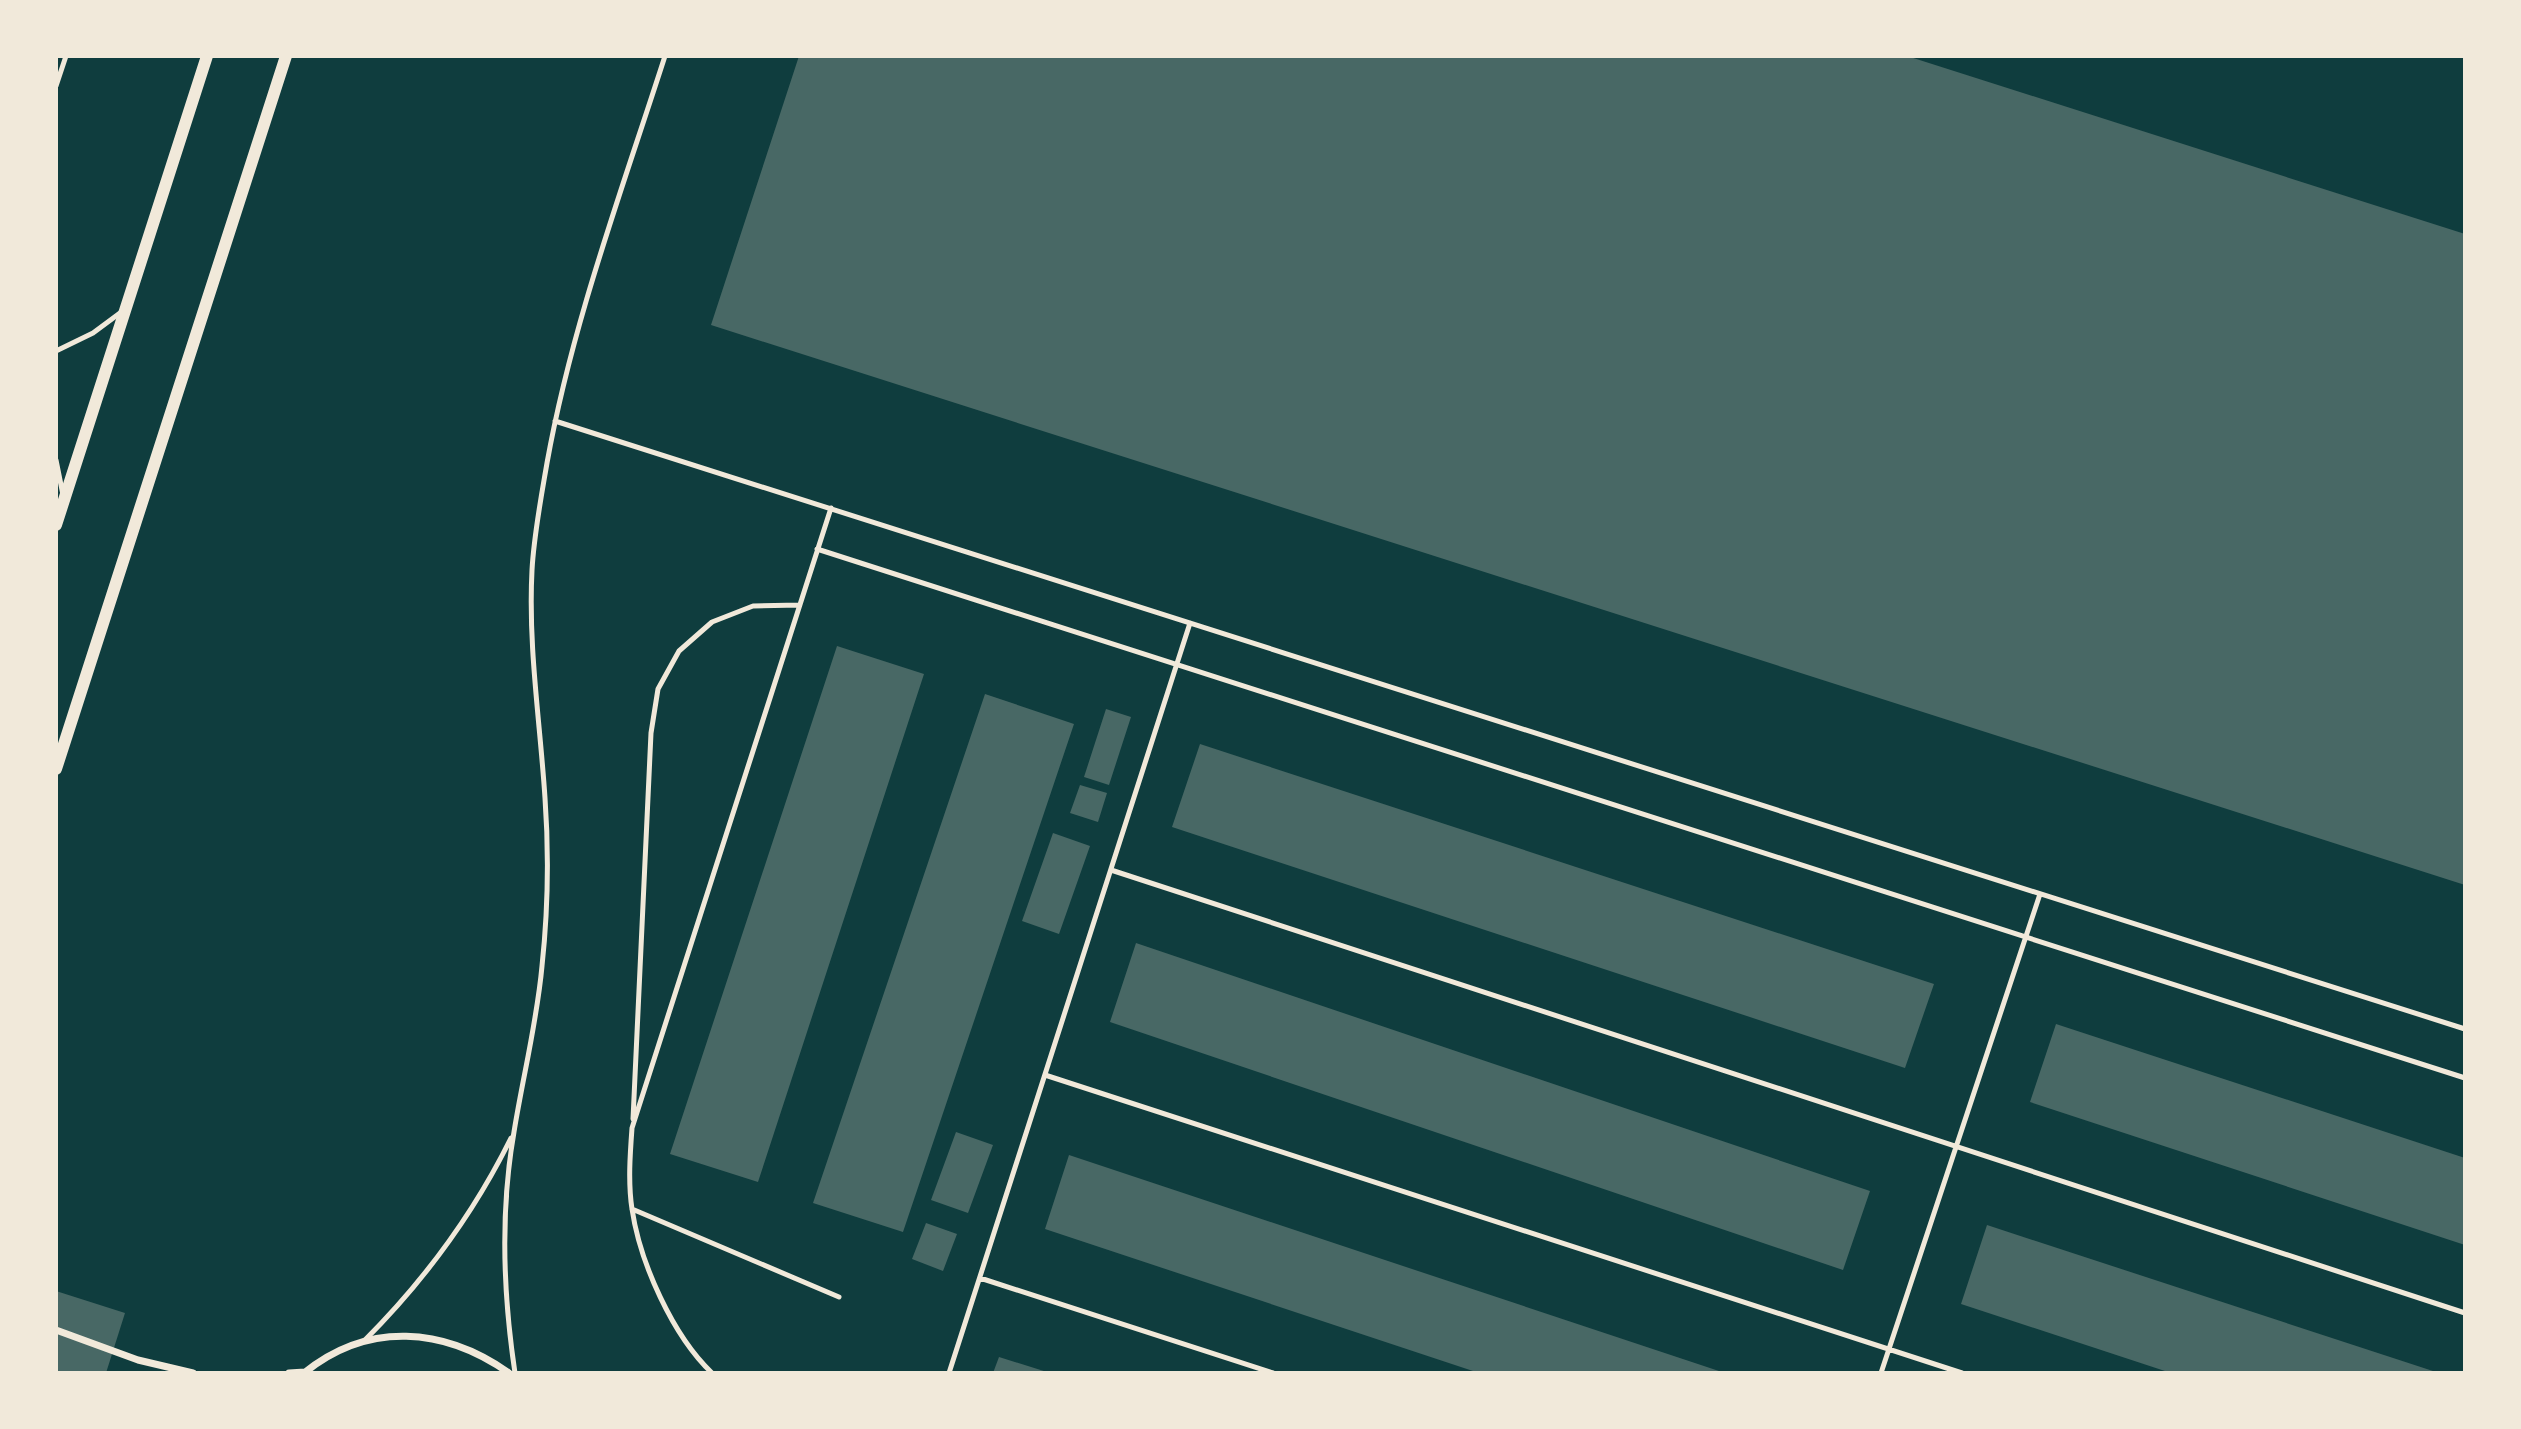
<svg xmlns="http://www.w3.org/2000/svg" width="2521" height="1429" font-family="'Roboto Condensed',sans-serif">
	<rect width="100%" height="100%" fill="#0f3d3e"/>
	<path fill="#486865" d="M799,56H1907L2465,234V885L711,325Z
		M837,646L924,674L758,1182L670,1154Z
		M985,694L1074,724L903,1232L813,1203Z
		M1106,709L1131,717L1109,785L1084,777Z
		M1200,744L1934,984L1905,1068L1172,827Z
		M1080,785L1107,793L1098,822L1070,813Z
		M1053,833L1090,846L1059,934L1022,921Z
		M1136,943L1870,1191L1843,1270L1110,1022Z
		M2056,1024L2465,1158V1245L2030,1102Z
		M956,1132L993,1145L968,1213L931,1200Z
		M1069,1155L1725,1373H1479L1045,1229Z
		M926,1223L957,1234L943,1271L912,1259Z
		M1987,1225L2436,1372L2435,1373H2171L1961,1304Z
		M56,1291L125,1313L106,1373H56Z
		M999,1357L1047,1372V1373H993Z"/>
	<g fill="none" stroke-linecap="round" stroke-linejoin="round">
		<path stroke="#f1e9da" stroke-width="5" d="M56,86L66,56
			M56,351L93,333L120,313
			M555,421L2465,1029
			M56,460L63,495
			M817,549L2465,1078
			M1111,870L2465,1313
			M1045,1075L1962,1373
			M633,1119L651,733L658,689L679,651L712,622L753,606L799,605
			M632,1209L839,1297
			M980,1278L1273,1373
			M364,1341C425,1280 473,1215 511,1138
			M515,1373C503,1293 500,1212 514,1132C523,1076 537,1022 542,966C548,910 549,854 545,798C540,721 528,647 532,570C534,534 541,498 547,463C572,324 622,190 665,56
			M712,1373C673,1336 640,1263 632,1209C628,1183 630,1155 632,1128L831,508
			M949,1373L1190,623
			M1881,1373L2040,894"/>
		<path stroke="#f1e9da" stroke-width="7" d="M56,1330L138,1360L193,1373
			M289,1373L305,1372
			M304,1373C368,1321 444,1327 509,1373"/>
		<path stroke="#f1e9da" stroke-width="12" d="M56,525L207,56
			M56,769L286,56"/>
	</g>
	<rect width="2521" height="1429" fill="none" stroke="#f1e9da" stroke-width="116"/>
</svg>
